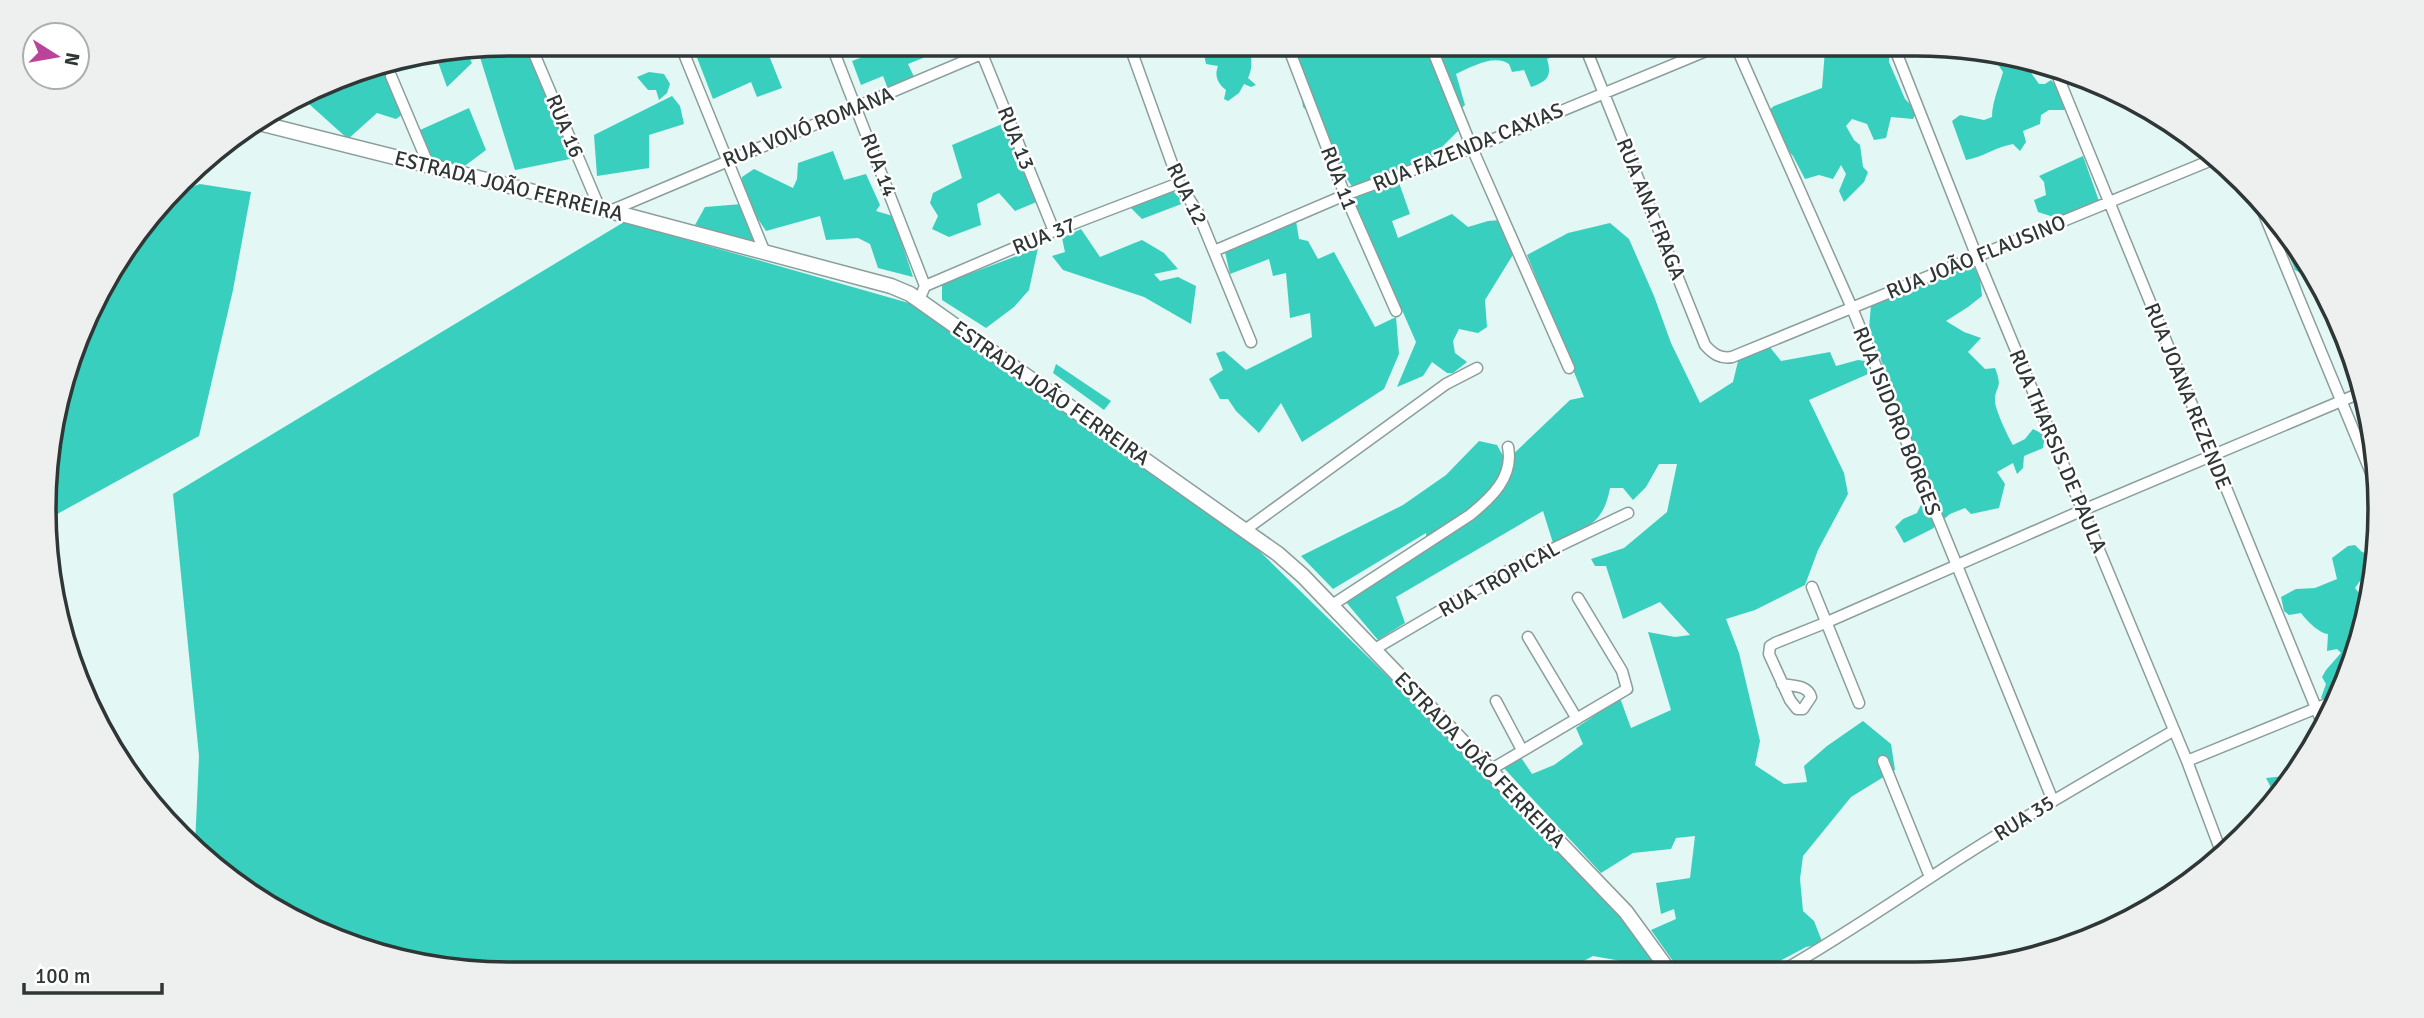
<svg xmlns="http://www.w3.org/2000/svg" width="2424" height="1018" font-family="Signika,sans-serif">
	<rect width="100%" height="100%" fill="#e3f7f4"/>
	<path fill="#39cfbf" d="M519,44H527L575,158L515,170L479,54Z
		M709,44H776L766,48L782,88L757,97L751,82L713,99L696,55Z
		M870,44H958L908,64L915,79L888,89L883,76L861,85L852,61L873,53Z
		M1190,44H1253C1248,52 1255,64 1248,78L1256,85L1251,87L1244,84L1239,93L1228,101L1224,99L1226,90C1218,84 1214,76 1218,66L1206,64L1204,54H1192Z
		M1294,44H1531L1534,46L1538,44H1552L1556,55L1547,59C1552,76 1548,81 1531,87L1524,70L1512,72L1509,64C1493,54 1472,67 1456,74L1465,105L1454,115L1459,130L1430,159L1353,188L1337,164L1324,127L1303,107Z
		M1859,44H1888L1890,48L1889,62L1905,99L1917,111L1913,119L1891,117L1886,138L1874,140L1867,124L1852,119L1846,126L1854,140L1860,145L1863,167L1868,172L1864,182L1844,202L1839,191L1846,174L1841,165L1833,179L1819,175L1805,179L1793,156L1783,145L1768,111L1774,106L1822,88L1825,50L1859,46Z
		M466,51L472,63L447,87L438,62L389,74L403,114L396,119L377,113L348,139L309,104L281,115L270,111L359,69Z
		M1993,57C2006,59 2020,59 2029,70C2033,75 2035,79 2039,84H2045L2051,80L2061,92L2068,106L2064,110H2049L2041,115L2040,124L2023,131L2026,142L2020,151L2013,144C1996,147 1983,157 1966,160L1952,121L1960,115L1984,120L1992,117C1992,102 1999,87 2003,72Z
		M649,72L664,74L670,84L667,93L659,100L656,90H648L637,77Z
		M672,96L680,106L684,124L649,135V168L597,176L594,135Z
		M469,108L486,150L458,171L434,162L420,130Z
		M1007,122L1039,201L1015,211L999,193L977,204L981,225L949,237L932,229L938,216L930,203L933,193L962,178L952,145Z
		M228,140L230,153L199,164Z
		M833,151L844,180L866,174L880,205L876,211L893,216L913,277L878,268L870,244L858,238L826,240L820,216L766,231C755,214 742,198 742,177L754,169L793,188L797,179L798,163Z
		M2083,156L2099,201L2071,212L2060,219L2038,212L2034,200L2046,195L2044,182L2039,176Z
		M1398,180L1410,214L1392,221L1398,238L1452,214L1468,227L1488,221L1501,220L1514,253L1485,300L1487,327L1478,333L1459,329L1453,341L1455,353L1467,362L1453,373H1447L1432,362L1423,376L1397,387L1416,342L1352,196Z
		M200,184L251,192L233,290L199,436L50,518L48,448L68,360L106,277L174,193Z
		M1172,190L1184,203L1142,219L1130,207Z
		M742,204L755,245L695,225L705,207Z
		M1296,221L1299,239L1308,241L1318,259L1334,252L1375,327L1396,317L1399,354L1384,389L1302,442L1281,403L1259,433L1236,411L1228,399H1220L1209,379L1223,370L1216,353L1224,351L1246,370L1312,337L1310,313L1290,318L1286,273L1273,276L1269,259L1230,274L1225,252Z
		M624,222L916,305L1245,537L1487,773L1625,919L1663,971H1652L1649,966L1593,956L1569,969L1570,971L509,974L360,950L225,878L195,846L199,756L173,494Z
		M1610,223L1629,239L1654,296L1671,343L1700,403L1733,382L1739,357L1769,346L1781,361L1830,352L1836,366L1858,360L1865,361L1868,374L1809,400L1844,473L1848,494L1818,550L1805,585L1755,610L1726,619L1739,653L1760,741L1755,765L1784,784L1807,782L1804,766L1827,746L1863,721L1891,744L1895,770L1851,797L1803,856L1800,879L1803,911L1814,921L1823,944L1806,947L1761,971H1680L1651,930L1676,919L1674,909L1661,914L1656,883L1690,878L1695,836L1676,838L1671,849L1633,853L1601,873L1502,766L1520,756L1532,774L1554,765L1583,744L1576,728L1620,698L1631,728L1671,710L1648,632L1675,637L1690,635L1660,602L1623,619L1606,566H1595L1591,559L1624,548L1667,512L1677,464H1659L1646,487L1633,500L1623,488H1610C1603,526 1585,528 1553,543L1543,511L1396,597L1405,623L1378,640L1345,601L1427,548L1426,533L1333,589L1301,556L1403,505L1446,475L1479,441L1497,445L1506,461L1570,400L1584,397L1527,255L1568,233Z
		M1081,229L1100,257L1142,240L1164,253L1178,269L1154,274L1160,281L1178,277L1196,286L1191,324L1144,297L1063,270L1052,256L1065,252L1062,238Z
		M2289,233L2313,273L2305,275L2295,270L2282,237Z
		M1038,248L1029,290L1014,307L986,328L942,300V284Z
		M1973,265L1980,279L1982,296L1968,307L1946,321L1964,332L1981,338L1968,352L1985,369L1995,368C2004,390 1994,386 1995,402C1996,411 2008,437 2013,445L2025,439L2033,429L2045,435L2043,448L2024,456L2023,468L2017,474L2013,463L1997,472L2005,484L1999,508L1971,514L1965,508L1950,514L1932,529L1904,543L1895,527L1903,519L1917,513L1929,488L1869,328L1871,305Z
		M1056,364L1111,401L1104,410L1053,373Z
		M2355,545L2362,552L2370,554L2377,559L2376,567L2371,571L2368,580L2360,581L2355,588L2360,594L2371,591L2368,606H2363L2362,620L2364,623L2356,658L2336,699L2329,701L2321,698L2326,684L2322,677L2326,670L2341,653L2337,649L2327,651L2328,634C2319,633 2307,621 2301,613L2289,615L2284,611L2281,597L2296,589L2315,588L2337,579L2332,558L2348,546Z
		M2295,775L2276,797L2266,778Z"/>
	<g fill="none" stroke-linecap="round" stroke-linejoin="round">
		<g stroke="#8b9e9b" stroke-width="13">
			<path id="minor" d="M530,44L600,209
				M680,44L765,253
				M831,44L925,286
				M978,44L1054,231
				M1129,44L1179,183L1198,213L1251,342
				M1287,44L1345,195L1396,311
				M1430,44L1472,148L1569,368
				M1584,44L1705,345C1713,354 1720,359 1732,357L2219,157
				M1735,44L1852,308L2053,801
				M1893,44L1977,257L2187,761L2223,857
				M2054,67L2323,725
				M391,76L429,166
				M2257,197L2379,492
				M610,211L1005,44
				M1214,251L1345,195L1472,148L1723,44
				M919,300L925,286L1054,231L1179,183
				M1245,530L1446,384L1477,368
				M1812,587L1859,703
				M1332,605L1470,515C1491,498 1514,477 1508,447
				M1528,637L1577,719
				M1373,650L1511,569L1628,513
				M1782,684C1793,686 1808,685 1811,697L1803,709H1797L1790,700L1769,654L1770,646L1775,643L1825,623L2083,510L2365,391
				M1496,701L1522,750
				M1883,761L1930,877
				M2187,761L2334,701
				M1490,770L1627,689L1622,671L1578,598
				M1782,971C1833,942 1882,909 1931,877C2010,825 2092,778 2173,731"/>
		</g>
		<g stroke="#8b9e9b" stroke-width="17">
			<path id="tertiary" d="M255,122L629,216L891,286L910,294L1278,554L1303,576L1626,912L1669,971"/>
		</g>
		<use href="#minor" stroke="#fff" stroke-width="10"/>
		<use href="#tertiary" stroke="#fff" stroke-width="14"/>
	</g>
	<g text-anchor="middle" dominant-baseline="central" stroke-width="5" stroke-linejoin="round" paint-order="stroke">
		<g font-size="21" fill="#2f3736" stroke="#fff">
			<text transform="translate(565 126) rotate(67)">RUA 16</text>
			<text transform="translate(808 127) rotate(-22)">RUA VOVÓ ROMANA</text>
			<text transform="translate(1016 138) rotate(68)">RUA 13</text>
			<text transform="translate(1468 147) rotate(-22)">RUA FAZENDA CAXIAS</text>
			<text transform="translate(879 165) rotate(69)">RUA 14</text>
			<text transform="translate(1339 178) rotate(69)">RUA 11</text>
			<text transform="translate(509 186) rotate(14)">ESTRADA JOÃO FERREIRA</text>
			<text transform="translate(1187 194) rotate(64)">RUA 12</text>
			<text transform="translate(1651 209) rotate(68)">RUA ANA FRAGA</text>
			<text transform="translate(1044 236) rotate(-22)">RUA 37</text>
			<text transform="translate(1976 257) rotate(-22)">RUA JOÃO FLAUSINO</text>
			<text transform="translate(1051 393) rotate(35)">ESTRADA JOÃO FERREIRA</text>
			<text transform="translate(2188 396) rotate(68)">RUA JOANA REZENDE</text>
			<text transform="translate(1897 421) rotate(68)">RUA ISIDORO BORGES</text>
			<text transform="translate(2058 451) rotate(67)">RUA THARSIS DE PAULA</text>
			<text transform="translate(1499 579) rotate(-29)">RUA TROPICAL</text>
			<text transform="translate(1480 760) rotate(46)">ESTRADA JOÃO FERREIRA</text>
			<text transform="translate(2024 818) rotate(-32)">RUA 35</text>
		</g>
	</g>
	<path d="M0 0H2424V1018H0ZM509 56H1915A453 453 0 0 1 2368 509V509A453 453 0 0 1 1915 962H509A453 453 0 0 1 56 509V509A453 453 0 0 1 509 56Z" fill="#eeefef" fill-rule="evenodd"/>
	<path fill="none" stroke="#2f3736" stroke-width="3.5" d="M509 56H1915A453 453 0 0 1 2368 509V509A453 453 0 0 1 1915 962H509A453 453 0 0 1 56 509V509A453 453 0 0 1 509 56Z"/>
	<g transform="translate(56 56) rotate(101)"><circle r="33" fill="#ffffff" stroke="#acafaf" stroke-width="2"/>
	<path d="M0-5L12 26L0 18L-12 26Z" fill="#ba449a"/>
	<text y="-10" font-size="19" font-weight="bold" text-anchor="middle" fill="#2f3736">N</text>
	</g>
	<path d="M24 983v10h138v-10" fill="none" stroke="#2f3736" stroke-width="3.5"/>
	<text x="35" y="983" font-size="21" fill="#2f3736" stroke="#ffffff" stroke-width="5" paint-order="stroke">100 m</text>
</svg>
